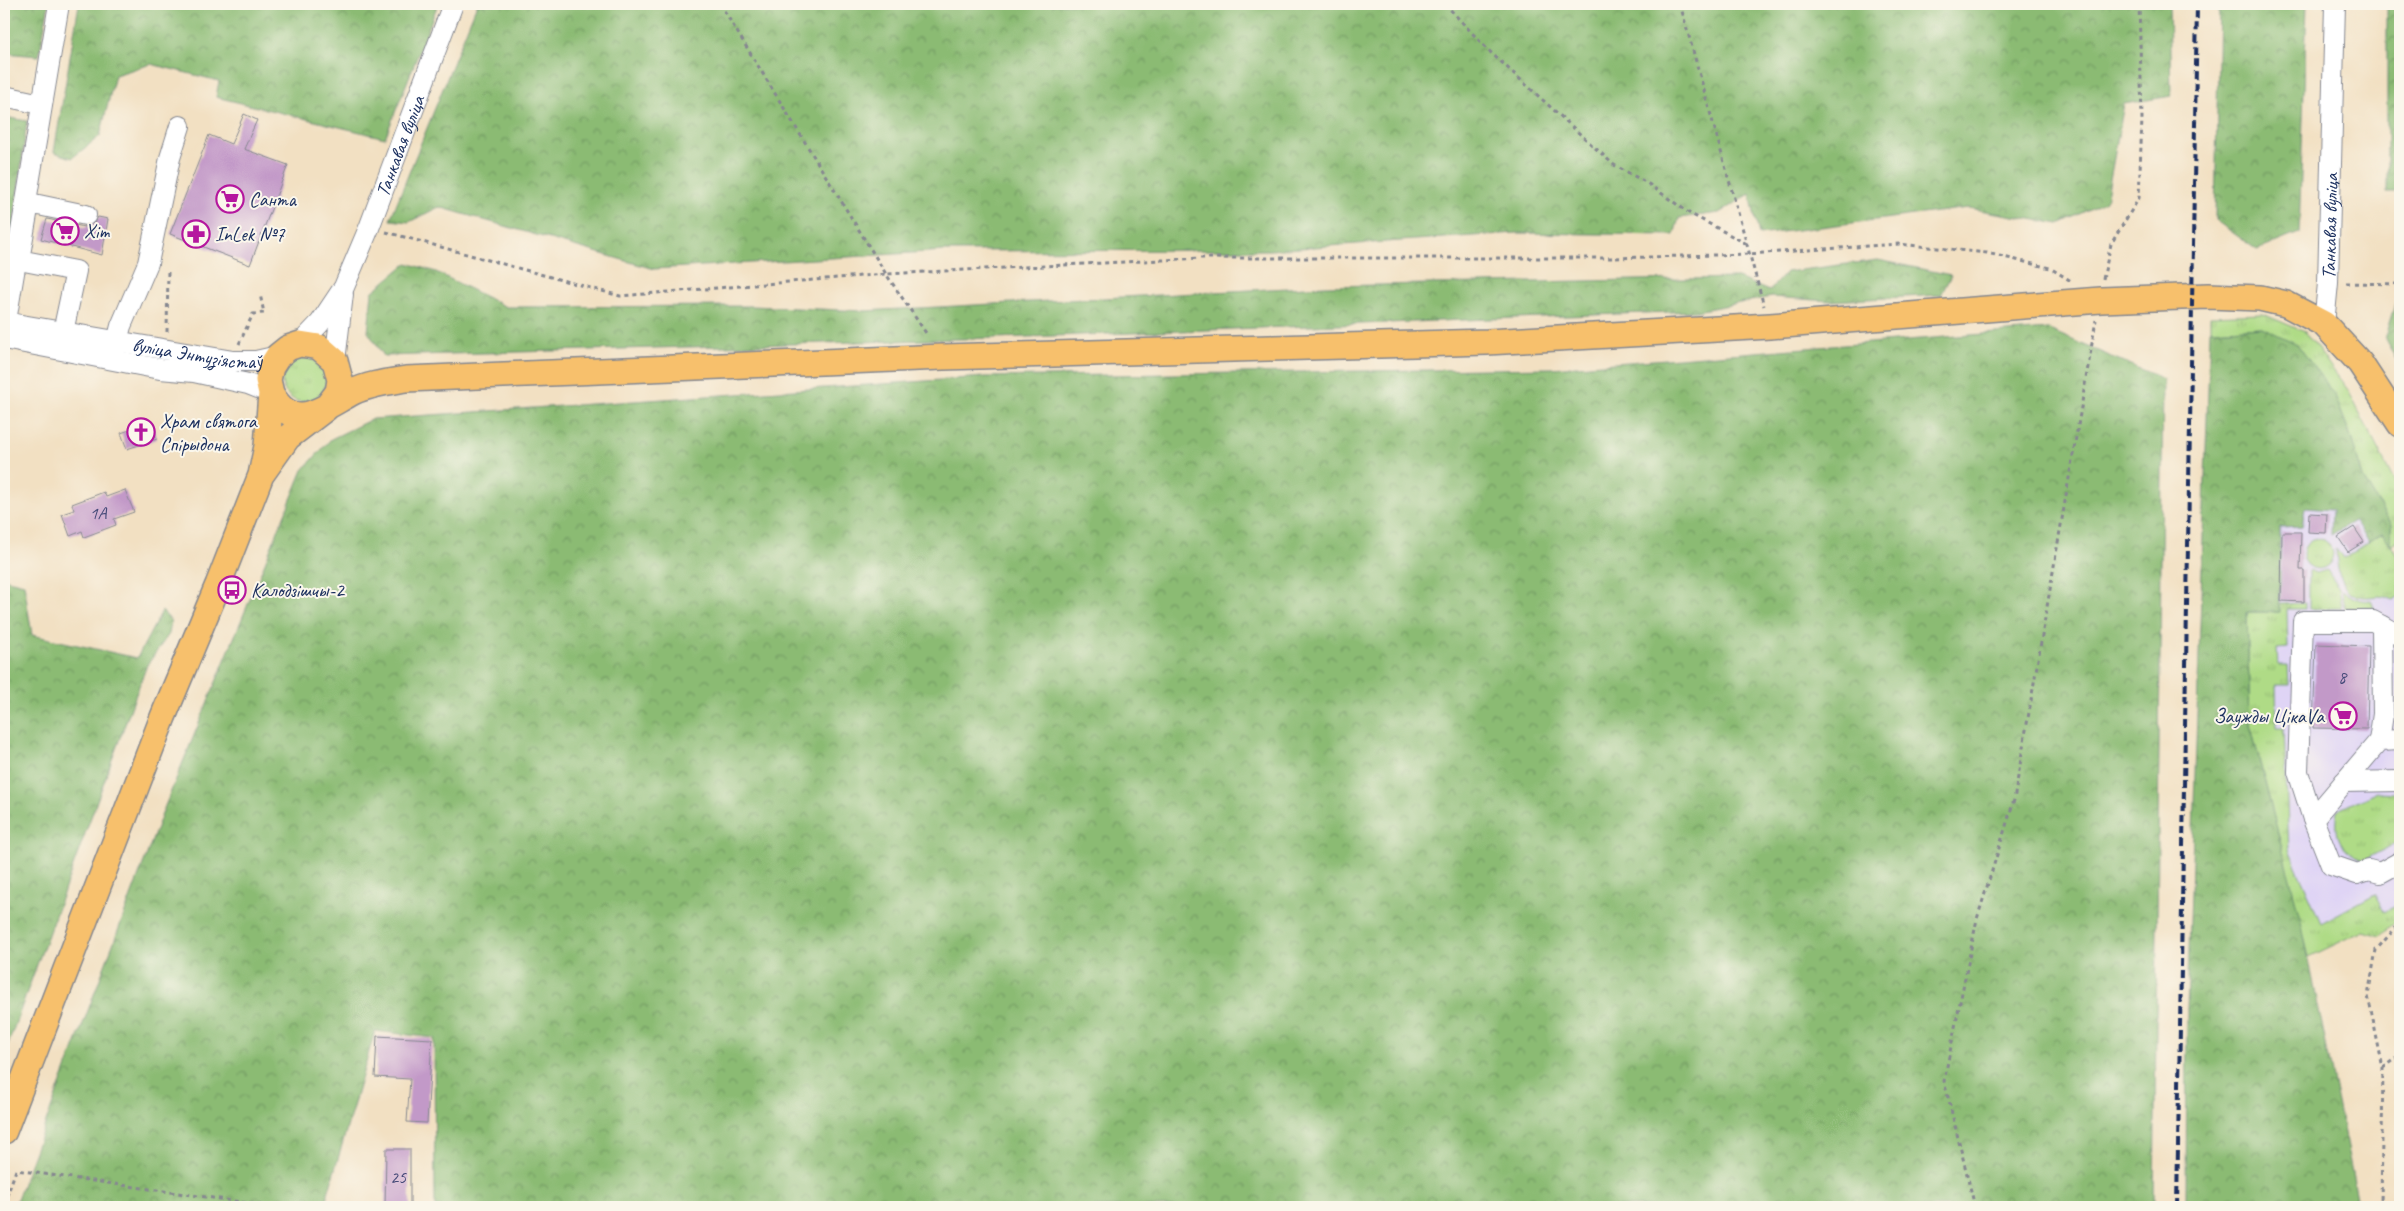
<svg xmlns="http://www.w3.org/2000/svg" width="2404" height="1211" font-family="Caveat,sans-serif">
	<defs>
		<pattern id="grass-tufts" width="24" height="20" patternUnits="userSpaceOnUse" patternTransform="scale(1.25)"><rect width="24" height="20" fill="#afdb86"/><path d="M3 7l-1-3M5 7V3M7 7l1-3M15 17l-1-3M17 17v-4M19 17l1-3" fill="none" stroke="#96bc76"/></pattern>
		<pattern id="forest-crowns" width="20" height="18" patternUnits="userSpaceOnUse" patternTransform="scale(1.25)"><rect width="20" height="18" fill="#8bbb73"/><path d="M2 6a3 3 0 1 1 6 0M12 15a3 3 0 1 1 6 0" fill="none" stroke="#719862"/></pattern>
	</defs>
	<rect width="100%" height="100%" fill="#fbf7ec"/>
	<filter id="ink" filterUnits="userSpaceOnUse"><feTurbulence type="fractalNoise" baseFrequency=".02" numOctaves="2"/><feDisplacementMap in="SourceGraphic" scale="10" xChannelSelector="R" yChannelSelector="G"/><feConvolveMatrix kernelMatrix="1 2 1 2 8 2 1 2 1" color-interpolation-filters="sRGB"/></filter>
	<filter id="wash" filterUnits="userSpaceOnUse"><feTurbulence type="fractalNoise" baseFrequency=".0096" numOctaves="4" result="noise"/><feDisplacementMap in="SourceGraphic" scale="20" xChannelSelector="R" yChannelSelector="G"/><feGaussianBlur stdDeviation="1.12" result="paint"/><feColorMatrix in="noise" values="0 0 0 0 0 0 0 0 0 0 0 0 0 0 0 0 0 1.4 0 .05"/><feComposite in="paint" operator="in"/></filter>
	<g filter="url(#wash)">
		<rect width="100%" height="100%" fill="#f2e0c2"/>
		<path fill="#dfd4f5" d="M2363,478L2391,545L2400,561V904L2384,912L2302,926L2250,724L2247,556L2288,512Z"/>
		<path fill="url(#grass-tufts)" stroke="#658572" d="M2263,314L2305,332L2348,390L2396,485L2400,495V539L2391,545L2400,561V596L2393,600C2380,593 2375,598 2362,597C2339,594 2337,568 2336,549L2343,559L2382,533L2391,545V525L2363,478L2351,437L2335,396L2262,327L2210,330V316Z
			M282 380a22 22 0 1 1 44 0a22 22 0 1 1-44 0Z
			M2303 554a15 15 0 1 1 30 0a15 15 0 1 1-30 0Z
			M2309,570L2316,573L2327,570L2339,589L2342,608L2309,609Z
			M2342,590C2352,597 2359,602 2371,600L2374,608H2345Z
			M2305,603V609H2287L2288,648L2277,649L2278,665H2288L2289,685H2276L2277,728H2284L2289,850L2321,923L2375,894L2384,912L2400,904V918L2380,936L2363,931L2309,957L2250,724L2247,612H2279L2280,604Z
			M2375,792L2400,793V841L2364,860C2339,848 2334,838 2338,810Z"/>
		<path fill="url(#forest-crowns)" stroke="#537568" d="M4,4H49L39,56L4,53Z
			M79,4H438L385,138L216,97L219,81L151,64L115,75L100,136L72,158L54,152Z
			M477,4H2169L2171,96L2124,104L2106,201L2059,224L1968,208L1759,235L1750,194L1719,213L1679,218L1674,235L1516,233L1270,250L944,251L654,269L439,207L409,222L390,220Z
			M2219,4H2307L2299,233L2257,250L2215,220Z
			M2387,4H2400V192H2387Z
			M4,117L27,121L7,275L4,272Z
			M1878,260L1951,275L1941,295L1830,301L1772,297L1696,311L1027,337L384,356L368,332L372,292L407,263L436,272L506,307L752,306L864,311L1325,286L1738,278L1769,291L1786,272Z
			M2396,304H2400V367L2385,339Z
			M2262,327L2297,344L2335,396L2351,437L2363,478L2391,525V545L2382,533L2369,542L2354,521L2331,535L2332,510L2305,508L2302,526L2280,527V612H2247L2250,724L2302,926L2359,1207H2186L2187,1010L2210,330Z
			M2047,329L2163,379L2154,1207H435L434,1038L375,1031L324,1207H14L165,806L303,470L331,439L372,419L984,377L1552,368Z
			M4,579L24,584L32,635L137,658L162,611L171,621L169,634L147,665L139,686L4,1055Z"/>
		<g id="blocks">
			<path fill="#c299c8" d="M244,114L257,120L244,149L288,165L250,265L170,234L209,135L231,144Z
				M98,217L108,219L102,255L41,239L47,219L84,227L94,223Z
				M152,422L157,439L127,449L121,433Z
				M125,490L134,512L114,519L116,525L84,537L82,531L70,536L62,514L74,510L72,504L104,492L106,497Z
				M2309,513L2327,514L2326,533L2308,532Z
				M2354,527L2364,542L2348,552L2338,537Z
				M2282,532H2301L2300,570H2304V602L2281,601Z
				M2316,644L2369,646L2367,729L2313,728Z
				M377,1036L432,1039L427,1123L407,1122L410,1079L375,1077Z
				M386,1149H410V1207H385Z"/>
		</g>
	</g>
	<g filter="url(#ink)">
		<use href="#blocks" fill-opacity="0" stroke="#868890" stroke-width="1"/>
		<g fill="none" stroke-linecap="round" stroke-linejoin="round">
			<g stroke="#868890" stroke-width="22">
				<g id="minor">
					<path d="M4,96L41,104"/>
					<path id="s1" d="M4,322L233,361H256L278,356"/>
					<path id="s2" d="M2324,324L2328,283L2335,4"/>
					<path d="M63,332L76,271L19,260L29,203L86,215"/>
					<path d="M4,333L59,4"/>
					<path d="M4,339L160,369L194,372L248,384L271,393"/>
					<path id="s3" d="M300,344L320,323L344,287L369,228L453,4"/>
					<path d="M114,353L121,326L148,263L170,158L180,126"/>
					<path d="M335,361L343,294"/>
					<path d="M2400,740L2379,741L2313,819L2331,865L2357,874L2369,870L2380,873L2400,862"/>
					<path d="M2379,741L2383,714L2382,626"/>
					<path d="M2344,782L2400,781"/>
					<path d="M2313,819L2298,772L2303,621H2373L2400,636"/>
				</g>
			</g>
			<g stroke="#868890" stroke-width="28">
				<path id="major" d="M271,393C293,435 324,407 353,392C369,384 388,382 406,379L943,357L1487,342L1770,326L2101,300L2208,296L2260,298L2286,304L2324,324L2360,363L2400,424
					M4,1131L163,717L218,585L261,475L267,446L271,393L268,380L271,367L278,356L288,348L300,344L319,347L335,361L340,380L338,392L326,408L288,437L261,475"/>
			</g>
			<path stroke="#868890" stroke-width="3" stroke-dasharray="4 4" stroke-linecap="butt" d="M720,4L886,274L928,336
				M1445,4L1488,50L1614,165L1647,183L1689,213L1747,244
				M1680,4L1764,306
				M386,232L620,296L886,274L1202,258H1615L1749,254L1899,244L1987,253L2050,268L2071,281
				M2103,279L2111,244L2139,198L2142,118L2139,4
				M2346,283L2400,284
				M167,332L168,270
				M239,344L253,314L264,313L260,294
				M2397,927L2400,935
				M2383,1068L2400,1056
				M4,1204L16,1170L276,1207
				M1975,1207L1944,1081L1977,919L2014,800L2096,320
				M2381,1207L2383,1068L2368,996L2376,950L2400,923"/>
			<use href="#minor" stroke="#fff" stroke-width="20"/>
			<use href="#major" stroke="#f7c06c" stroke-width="25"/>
			<path stroke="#1b2f5e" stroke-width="4" stroke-dasharray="8 4" stroke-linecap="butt" d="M2177,1207L2197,4"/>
		</g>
	</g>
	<defs>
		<g id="supermarket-ring" transform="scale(1.4375)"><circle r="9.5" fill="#fbf7ec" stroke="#b5179e" stroke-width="1.5"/><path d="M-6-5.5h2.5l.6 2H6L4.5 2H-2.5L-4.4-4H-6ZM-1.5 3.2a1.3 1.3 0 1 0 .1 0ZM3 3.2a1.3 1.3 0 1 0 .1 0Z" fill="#b5179e"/></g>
		<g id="pharmacy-ring" transform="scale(1.4375)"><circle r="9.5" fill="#fbf7ec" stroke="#b5179e" stroke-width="1.5"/><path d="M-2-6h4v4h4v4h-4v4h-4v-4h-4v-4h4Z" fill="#b5179e"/></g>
		<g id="church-ring" transform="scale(1.4375)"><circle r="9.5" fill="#fbf7ec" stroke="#b5179e" stroke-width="1.5"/><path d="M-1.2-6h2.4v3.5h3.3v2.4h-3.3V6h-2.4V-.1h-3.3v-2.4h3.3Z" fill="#b5179e"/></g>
		<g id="bus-ring" transform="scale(1.4375)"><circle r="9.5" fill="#fbf7ec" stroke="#b5179e" stroke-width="1.5"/><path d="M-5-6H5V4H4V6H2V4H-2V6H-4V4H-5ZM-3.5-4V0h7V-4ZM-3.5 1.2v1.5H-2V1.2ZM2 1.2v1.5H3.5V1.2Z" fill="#b5179e"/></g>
	</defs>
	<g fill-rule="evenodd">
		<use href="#supermarket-ring" x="230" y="199"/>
		<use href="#supermarket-ring" x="65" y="231"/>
		<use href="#pharmacy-ring" x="196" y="234"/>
		<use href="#church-ring" x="141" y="432"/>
		<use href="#bus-ring" x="232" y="590"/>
		<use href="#supermarket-ring" x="2343" y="716"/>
	</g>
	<g text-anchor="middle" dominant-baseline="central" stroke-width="4" stroke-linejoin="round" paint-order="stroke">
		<g font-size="18" fill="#454a78">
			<text x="98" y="513">1А</text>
			<text x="2342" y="677">8</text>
			<text x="398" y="1177">25</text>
		</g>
		<g font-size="20" fill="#1b2f5e" stroke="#fbf7ec">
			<text stroke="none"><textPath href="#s3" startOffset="224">Танкавая вуліца</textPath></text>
			<text stroke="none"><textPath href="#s2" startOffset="98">Танкавая вуліца</textPath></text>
			<text stroke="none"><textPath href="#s1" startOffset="196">вуліца Энтузіястаў</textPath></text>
		</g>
		<g font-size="20" fill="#1b2f5e" stroke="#fbf7ec" text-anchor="start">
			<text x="249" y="199">Санта</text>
			<text x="84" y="231">Хіт</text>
			<text x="215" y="234">InLek №7</text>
			<text x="160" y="421">Храм святога<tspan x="160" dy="23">Спірыдона</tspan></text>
			<text x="251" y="590">Калодзішчы-2</text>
			<text x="2324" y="716" text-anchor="end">Заужды ЦікаVа</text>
		</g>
	</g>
	<rect width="2404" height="1211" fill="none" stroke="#fbf7ec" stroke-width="20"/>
</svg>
